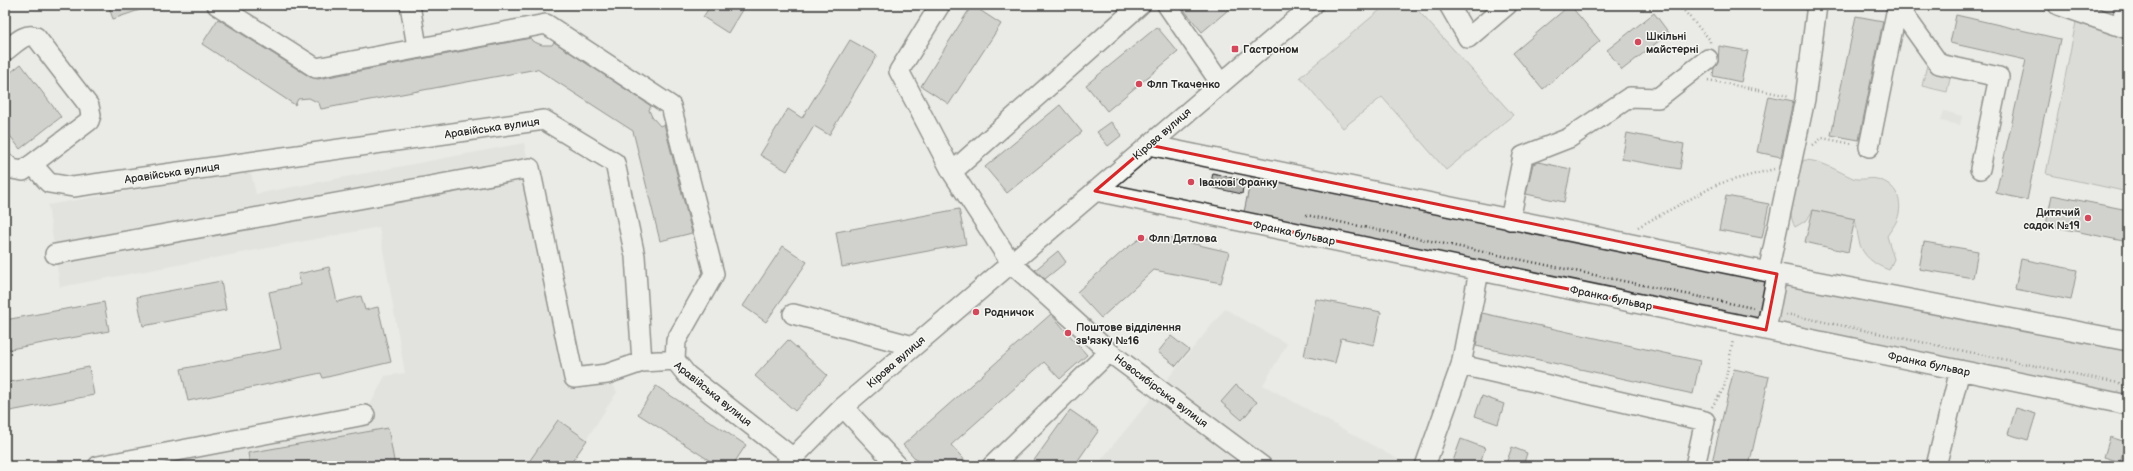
<svg xmlns="http://www.w3.org/2000/svg" width="2133" height="471" font-family="'Balsamiq Sans',sans-serif">
	<rect width="100%" height="100%" fill="#eaeae6"/>
	<filter id="ink" filterUnits="userSpaceOnUse"><feTurbulence type="fractalNoise" baseFrequency=".025" numOctaves="2"/><feDisplacementMap in="SourceGraphic" scale="8" xChannelSelector="R" yChannelSelector="G"/><feConvolveMatrix kernelMatrix="1 2 1 2 8 2 1 2 1" color-interpolation-filters="sRGB"/></filter>
	<g filter="url(#ink)">
		<path fill="#dadad6" d="M1944,111L1962,116L1960,125L1941,121Z
			M524,143L574,378L607,374L617,392L569,466H98L365,415L385,376L405,373L379,227L60,287L48,205L250,170L256,194Z
			M1225,309L1287,344L1263,385L1410,466H1096Z"/>
		<path fill="#cacac7" stroke="#7a7a79" d="M1386,5H1413L1513,115L1446,170L1382,97L1343,128L1300,77Z
			M2076,22L2128,39V192L2046,174Z
			M1927,65L1952,70L1947,92L1922,86Z
			M1804,160C1821,160 1837,171 1853,178C1862,181 1869,177 1877,179C1897,184 1904,202 1897,220C1895,225 1890,231 1887,236L1894,259L1889,270C1875,265 1862,256 1859,241C1857,233 1857,227 1855,219L1813,210L1807,220L1795,227C1785,209 1794,176 1804,160Z
			M1253,168L2128,341V405L1242,222Z"/>
		<path fill="#b4b4b1" stroke="#2b2b2b" d="M108,5H148V7L113,19Z
			M711,5H745L728,33L703,17Z
			M972,5L1001,24L949,104L921,86Z
			M1180,5H1234L1202,32Z
			M1570,5L1600,41L1543,89L1513,53Z
			M1654,13L1669,33L1622,70L1607,50Z
			M1956,15L2060,39L2027,200L1996,193L2026,60L1950,43Z
			M1856,16L1883,21L1859,140L1831,135Z
			M218,19L310,77L318,79L531,38L532,41L542,45H552L554,42L651,106L649,110L652,117L660,126L664,124L692,233L660,241L633,131L537,69L321,109L319,103L309,98L298,99L295,105L202,44Z
			M1157,27L1178,52L1107,111L1086,85Z
			M850,40L877,55L829,135L814,126L787,171L760,155L788,109L802,118Z
			M1719,46L1748,51L1741,82L1713,76L1714,68L1718,63Z
			M21,64L61,117L20,149L5,129V77Z
			M1769,96L1793,101L1781,157L1757,152Z
			M1060,105L1082,132L1007,193L985,167Z
			M1111,122L1122,135L1108,146L1097,132Z
			M1627,133L1684,144L1680,169L1622,159Z
			M1538,162L1571,169L1564,202L1526,194L1533,164Z
			M1213,173L1244,181L1242,194L1210,187Z
			M2052,195L2128,210V242L2046,225Z
			M1726,196L1769,204L1762,238L1719,230Z
			M959,209L966,244L842,267L836,232Z
			M1813,210L1855,219L1848,252L1805,242Z
			M1160,236L1229,252L1221,283L1154,270L1101,318L1077,292L1124,250L1141,238Z
			M1924,242L1978,251L1973,278L1919,269Z
			M783,246L807,262L766,322L743,306Z
			M1058,251L1066,262L1045,279L1035,270Z
			M2021,259L2077,270L2071,300L2015,289Z
			M329,267L337,302L361,296L365,310L378,307L391,362L323,378L321,373L188,401L181,369L281,349L269,292L301,285L298,274Z
			M221,281L226,310L143,326L137,297Z
			M1316,299L1381,312L1374,345L1341,338L1335,363L1304,356Z
			M104,302L109,331L5,350V320Z
			M1482,313L1700,361L1693,394L1476,346Z
			M1051,314L1087,355L1060,379L1044,362L951,445L970,466H922L903,445Z
			M1171,336L1189,350L1176,366L1158,352Z
			M788,340L827,375L795,411L755,376Z
			M89,367L94,395L5,412V383Z
			M1734,369L1769,377L1749,466H1711Z
			M1236,385L1257,402L1242,420L1221,402Z
			M656,386L746,445L732,466H718L638,414Z
			M1482,396L1504,404L1498,424L1475,416Z
			M2016,408L2036,414L2028,440L2008,434Z
			M1070,410L1099,430L1074,466H1030Z
			M558,420L587,440L569,466H526Z
			M388,428L395,466H250L248,453Z
			M2110,437L2126,442L2120,462L2104,457Z
			M1461,439L1485,448L1479,466H1466L1453,461Z
			M1512,447L1527,453L1523,466H1505Z"/>
		<g fill="none" stroke-linecap="round" stroke-linejoin="round">
			<g stroke="#2b2b2b" stroke-width="22">
				<path id="minor" d="M217,5L316,68L546,24L671,106L714,274L676,341L675,360
					M410,5L417,47
					M940,5L899,71L952,172L1011,263L1109,352L1262,466
					M1167,5L1221,84
					M1449,5L1468,38L1507,5
					M1897,5L1939,64L1999,77L1980,169
					M2058,5L2128,29
					M2123,27L2124,5
					M5,51C14,45 24,32 36,37L89,106L91,115L89,121L23,171L12,169L5,163
					M1149,145L1768,272L2128,341
					M1869,147L1897,8
					M32,164L49,183L73,187L544,120L615,163L635,256L642,362L675,360L687,375L792,457
					M952,172L1140,5
					M1095,191L2128,405
					M1510,220L1523,156L1569,138L1630,97L1658,98L1708,59
					M55,254L530,168L574,378L607,374L642,362
					M1768,272L1805,99L1817,5
					M793,314L913,346
					M1766,330L1777,274
					M1461,365L1705,421L1695,466
					M843,407L898,466
					M98,466L365,415
					M785,466L843,407L1313,5
					M992,466L1109,352
					M1425,466L1461,365L1479,271
					M1936,466L1960,370"/>
			</g>
			<path stroke="#2b2b2b" stroke-width="2.5" stroke-dasharray="1 3" stroke-linecap="butt" d="M1679,5L1710,40V43
				M1708,80L1789,96
				M1813,145L1822,138L1853,144
				M1306,215L1753,308
				M1638,227L1718,184L1774,169
				M1786,314L2128,385
				M1712,407L1724,388L1733,340"/>
			<use href="#minor" stroke="#f6f6f2" stroke-width="19"/>
		</g>
	</g>
	<path d="M0 0H2133V471H0ZM1149,145L1777,274L1766,330L1095,191Z" fill="#eaeae6" fill-opacity=".55" fill-rule="evenodd"/>
	<path fill="none" stroke="#d62828" stroke-width="3" stroke-linejoin="round" d="M1149,145L1777,274L1766,330L1095,191Z"/>
	<g fill="#d1495b" stroke="#f6f6f2" stroke-width="1.5">
		<circle cx="1638" cy="42" r="4"/>
		<rect x="1231" y="45" width="8" height="8" rx="2"/>
		<circle cx="1139" cy="84" r="4"/>
		<circle cx="1191" cy="182" r="4"/>
		<circle cx="2088" cy="218" r="4"/>
		<circle cx="1141" cy="238" r="4"/>
		<circle cx="976" cy="312" r="4"/>
		<circle cx="1068" cy="333" r="4"/>
	</g>
	<g text-anchor="middle" dominant-baseline="central" stroke-width="3" stroke-linejoin="round" paint-order="stroke">
		<g font-size="11" font-weight="bold" fill="#2b2b2b" stroke="#f6f6f2" text-anchor="start">
			<text x="1646" y="36">Шкільні<tspan x="1646" dy="13">майстерні</tspan></text>
			<text x="1243" y="49">Гастроном</text>
			<text x="1147" y="84">Флп Ткаченко</text>
			<text x="1199" y="182">Іванові Франку</text>
			<text x="2080" y="212" text-anchor="end">Дитячий<tspan x="2080" dy="13">садок №19</tspan></text>
			<text x="1149" y="238">Флп Дятлова</text>
			<text x="984" y="312">Родничок</text>
			<text x="1076" y="327">Поштове відділення<tspan x="1076" dy="13">зв'язку №16</tspan></text>
		</g>
		<g font-size="11" fill="#2b2b2b" stroke="#f6f6f2">
			<text transform="translate(492 128) rotate(-8)">Аравійська вулиця</text>
			<text transform="translate(1162 134) rotate(-41)">Кірова вулиця</text>
			<text transform="translate(172 173) rotate(-8)">Аравійська вулиця</text>
			<text transform="translate(1294 233) rotate(12)">Франка бульвар</text>
			<text transform="translate(1611 298) rotate(12)">Франка бульвар</text>
			<text transform="translate(896 362) rotate(-41)">Кірова вулиця</text>
			<text transform="translate(1929 364) rotate(12)">Франка бульвар</text>
			<text transform="translate(1161 391) rotate(37)">Новосибірська вулиця</text>
			<text transform="translate(713 394) rotate(39)">Аравійська вулиця</text>
		</g>
	</g>
	<rect width="2133" height="471" fill="none" stroke="#f6f6f2" stroke-width="20"/>
	<rect x="10" y="10" width="2113" height="451" fill="none" stroke="#2b2b2b" stroke-width="1.5" filter="url(#ink)"/>
</svg>
